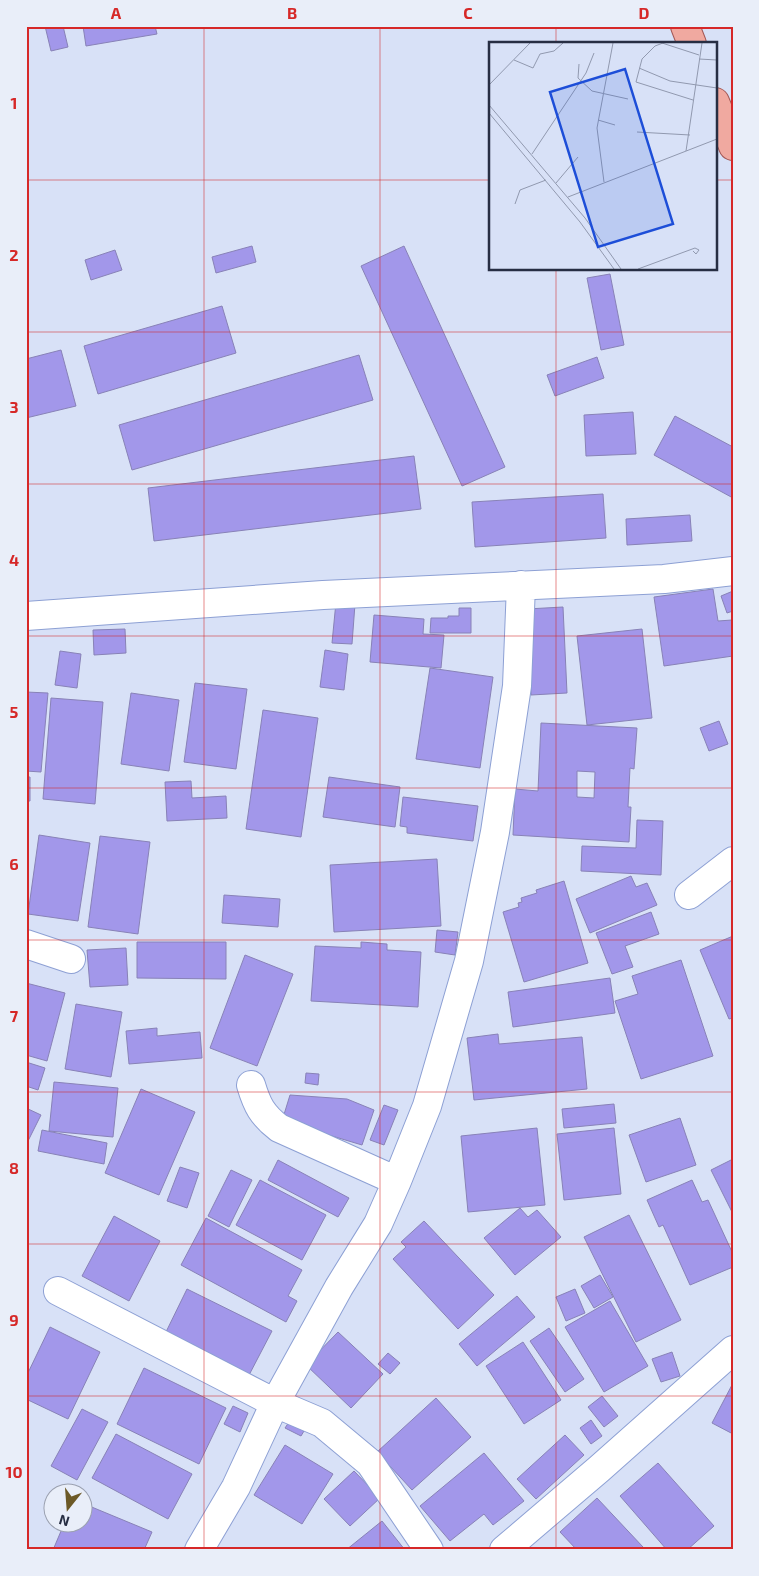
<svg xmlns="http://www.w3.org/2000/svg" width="759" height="1576" font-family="'Exo 2',sans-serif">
	<rect width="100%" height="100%" fill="#d8e1f7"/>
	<path fill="#a297ea" stroke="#8882b7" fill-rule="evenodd" d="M45,26H63L68,47L51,51Z
		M83,26H155L157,34L86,46Z
		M252,246L256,262L216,273L212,257Z
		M404,246L505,467L462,486L361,266Z
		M115,250L122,270L91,280L85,260Z
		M610,274L624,345L601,350L587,278Z
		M222,306L236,353L98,394L84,346Z
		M61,350L76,406L26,418V359Z
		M359,355L373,400L132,470L119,425Z
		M597,357L604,378L555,396L547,375Z
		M633,412L636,454L586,456L584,415Z
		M675,416L733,447V498L654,455Z
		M414,456L421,509L154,541L148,488Z
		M603,494L606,538L475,547L472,502Z
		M690,515L692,541L627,545L626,519Z
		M713,589L718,621L732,620L733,656L664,666L654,597Z
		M733,591V611L727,613L721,596Z
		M336,602L355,604L352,644L332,643Z
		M563,607L567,693L531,695L527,609Z
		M459,608H471V633H430L431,618H448V616H459Z
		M374,615L424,619L423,634L444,635L441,668L370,662Z
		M125,629L126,653L94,655L93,630Z
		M642,629L652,718L587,725L577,636Z
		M325,650L348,654L344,690L320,687Z
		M60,651L81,654L77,688L55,685Z
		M430,668L493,677L480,768L416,759Z
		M195,683L247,689L236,769L184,762Z
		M26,692L48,693L41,772L26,771Z
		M131,693L179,700L169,771L121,764Z
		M51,698L103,702L95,804L43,799Z
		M263,710L318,718L301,837L246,829Z
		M719,721L728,744L709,751L700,728Z
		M541,723L637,728L634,769L630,768L628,807H631L629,842L513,835L515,789L538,791ZM577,771L595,772L594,798L577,797Z
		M26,777H30V801H26Z
		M329,777L400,787L395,827L323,817Z
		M191,781L192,798L226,796L227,818L167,821L165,782Z
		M403,797L478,806L473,841L407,833V827L400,826Z
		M637,820L663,821L661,875L581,871L582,846L636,848Z
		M39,835L90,843L78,921L28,914Z
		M100,836L150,842L138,934L88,927Z
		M437,859L441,926L334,932L330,865Z
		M631,876L636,887L647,883L657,905L590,933L576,899Z
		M564,881L588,963L524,982L503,912L519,907L518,903L522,902L521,898L537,893L536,890Z
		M224,895L280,899L278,927L222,923Z
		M651,912L659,934L625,946L633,967L612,974L596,933Z
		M437,930L458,932L455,955L435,952Z
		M733,936V1018L729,1019L700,950Z
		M137,942H226V979L137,978Z
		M361,942L387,944V950L421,952L418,1007L311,1001L315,946L361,948Z
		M126,948L128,985L90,987L87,950Z
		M245,955L293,974L257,1066L210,1048Z
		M681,960L713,1056L641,1079L615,1001L638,994L632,976Z
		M610,978L615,1013L513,1027L508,992Z
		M26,983L65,993L47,1061L26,1055Z
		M76,1004L122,1012L111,1077L65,1069Z
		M157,1028V1036L200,1032L202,1058L129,1064L126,1031Z
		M498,1034L499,1044L582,1037L587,1089L474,1100L467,1038Z
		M26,1062L45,1068L38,1090L26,1086Z
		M306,1073L319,1074L318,1085L305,1083Z
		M54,1082L118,1088L113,1137L49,1131Z
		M141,1089L195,1112L159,1195L105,1173Z
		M290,1095L347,1099L374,1110L362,1145L282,1121Z
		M614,1104L616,1123L564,1128L562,1109Z
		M384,1105L398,1110L384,1145L370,1140Z
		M26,1108L41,1115L26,1145Z
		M680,1118L696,1165L646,1182L629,1135Z
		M537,1128L545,1205L468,1212L461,1136Z
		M614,1128L621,1194L564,1200L557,1134Z
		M42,1130L107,1143L104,1164L38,1151Z
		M733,1159V1214L711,1170Z
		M278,1160L349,1198L338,1217L268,1180Z
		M180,1167L199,1173L187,1208L167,1201Z
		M231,1170L252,1180L229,1227L208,1216Z
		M260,1180L326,1215L302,1260L236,1225Z
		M692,1180L702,1202L708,1200L733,1254V1267L690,1285L663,1225L659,1227L647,1200Z
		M520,1208L528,1217L537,1210L561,1237L515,1275L484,1238Z
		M629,1215L681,1320L636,1342L584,1237Z
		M114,1216L160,1241L129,1301L82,1276Z
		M206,1218L302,1270L288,1296L297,1301L286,1322L181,1265Z
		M424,1221L494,1295L458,1329L393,1259L406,1247L401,1242Z
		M600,1275L613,1297L594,1308L581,1286Z
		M187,1289L272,1331L248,1377L164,1336Z
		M575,1289L585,1313L566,1321L556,1297Z
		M517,1296L535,1317L477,1366L459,1344Z
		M610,1301L648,1366L604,1392L565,1327Z
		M50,1327L100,1352L68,1419L26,1399V1377Z
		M549,1328L584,1379L565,1392L530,1341Z
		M338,1332L383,1374L351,1408L306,1365Z
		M523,1342L561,1400L524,1424L486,1366Z
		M672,1352L680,1376L661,1382L652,1359Z
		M388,1353L400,1363L390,1374L378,1364Z
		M144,1368L226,1408L199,1464L117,1424Z
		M733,1383V1434L712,1423Z
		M602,1396L618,1416L604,1427L588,1407Z
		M436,1398L471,1437L412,1490L377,1452Z
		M233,1406L248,1413L240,1432L224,1424Z
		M82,1409L108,1422L77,1480L51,1466Z
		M591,1420L602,1436L591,1444L580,1428Z
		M289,1422L304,1431L301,1436L285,1428Z
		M116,1434L192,1474L168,1519L92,1478Z
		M565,1435L584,1455L536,1499L517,1479Z
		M285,1445L333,1474L302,1524L254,1495Z
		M484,1453L524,1501L493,1525L484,1514L450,1541L420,1506Z
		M658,1463L714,1526L687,1550H667L620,1496Z
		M354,1471L380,1498L350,1526L324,1499Z
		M597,1498L643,1547L639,1550H577L560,1532Z
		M82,1503L152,1532L144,1550H53L64,1524H82Z
		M382,1521L405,1550H346Z"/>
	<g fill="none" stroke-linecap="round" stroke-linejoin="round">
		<g stroke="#8da0d4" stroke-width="30">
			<path id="minor" d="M26,616L323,595L664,579L733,571
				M689,895L733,861
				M26,944L71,959
				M251,1085C257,1105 262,1115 279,1128L397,1181
				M58,1291L275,1403L322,1423L370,1463L429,1550
				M199,1550L236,1487L275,1403L339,1287L378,1224L397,1181L427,1106L469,961L495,832L517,686L521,585
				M504,1550L599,1469L733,1350"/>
		</g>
		<g stroke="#a35856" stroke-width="30">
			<path id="major" d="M685,26L692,44
				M715,102L733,146"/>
		</g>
		<use href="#minor" stroke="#fff" stroke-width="28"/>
		<use href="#major" stroke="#f0a9a0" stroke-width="28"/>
	</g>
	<path fill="none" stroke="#d62828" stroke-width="1" stroke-opacity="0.55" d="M204,26V1550M380,26V1550M556,26V44M26,180H490M715,180H733M556,269V1550M26,332H733M26,484H733M26,636H733M26,788H733M26,940H733M26,1092H733M26,1244H733M26,1396H733"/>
	<g transform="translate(489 42)">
		<rect width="228" height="228" fill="#d8e1f7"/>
		<path fill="none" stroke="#9199af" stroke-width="1" d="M173,1L210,13M174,1L166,4L153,17L147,40L204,58M210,17L228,18M25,18L44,26L51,12L65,9L74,1M90,22L89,36L103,49L139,57M150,26L181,39L228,46M0,43L41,1M0,63L96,176L132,227M0,71L91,180L125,227M109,78L126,83M148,90L201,93M197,109L213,1M43,112L97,31L105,11M115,140L108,86L124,1M67,141L89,115M79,155L228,97M26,162L31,148L57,138M149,227L206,206L210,208L207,212L204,209"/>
		<path fill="#1d4ed8" fill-opacity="0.15" stroke="#1d4ed8" stroke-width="2.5" d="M136,27L184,182L109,205L61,50Z"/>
		<rect width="228" height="228" fill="none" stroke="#272e43" stroke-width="2.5"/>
	</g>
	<rect width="759" height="1576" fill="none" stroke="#e9eef9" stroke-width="55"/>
	<g transform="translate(68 1508) rotate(197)"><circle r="24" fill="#e9eef9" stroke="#9ba1b0"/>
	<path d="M0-4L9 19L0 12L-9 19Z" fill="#6c5927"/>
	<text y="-8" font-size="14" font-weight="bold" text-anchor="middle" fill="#272e43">N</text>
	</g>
	<rect x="28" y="28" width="704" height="1520" fill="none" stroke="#d62828" stroke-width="2"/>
	<g font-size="16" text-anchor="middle" font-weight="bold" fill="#d62828">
		<text x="116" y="19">A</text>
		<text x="292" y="19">B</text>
		<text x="468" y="19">C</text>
		<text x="644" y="19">D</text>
		<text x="14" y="109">1</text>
		<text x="14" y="261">2</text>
		<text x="14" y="413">3</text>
		<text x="14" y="566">4</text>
		<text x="14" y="718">5</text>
		<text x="14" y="870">6</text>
		<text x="14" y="1022">7</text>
		<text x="14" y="1174">8</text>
		<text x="14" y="1326">9</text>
		<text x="14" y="1478">10</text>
	</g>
</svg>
